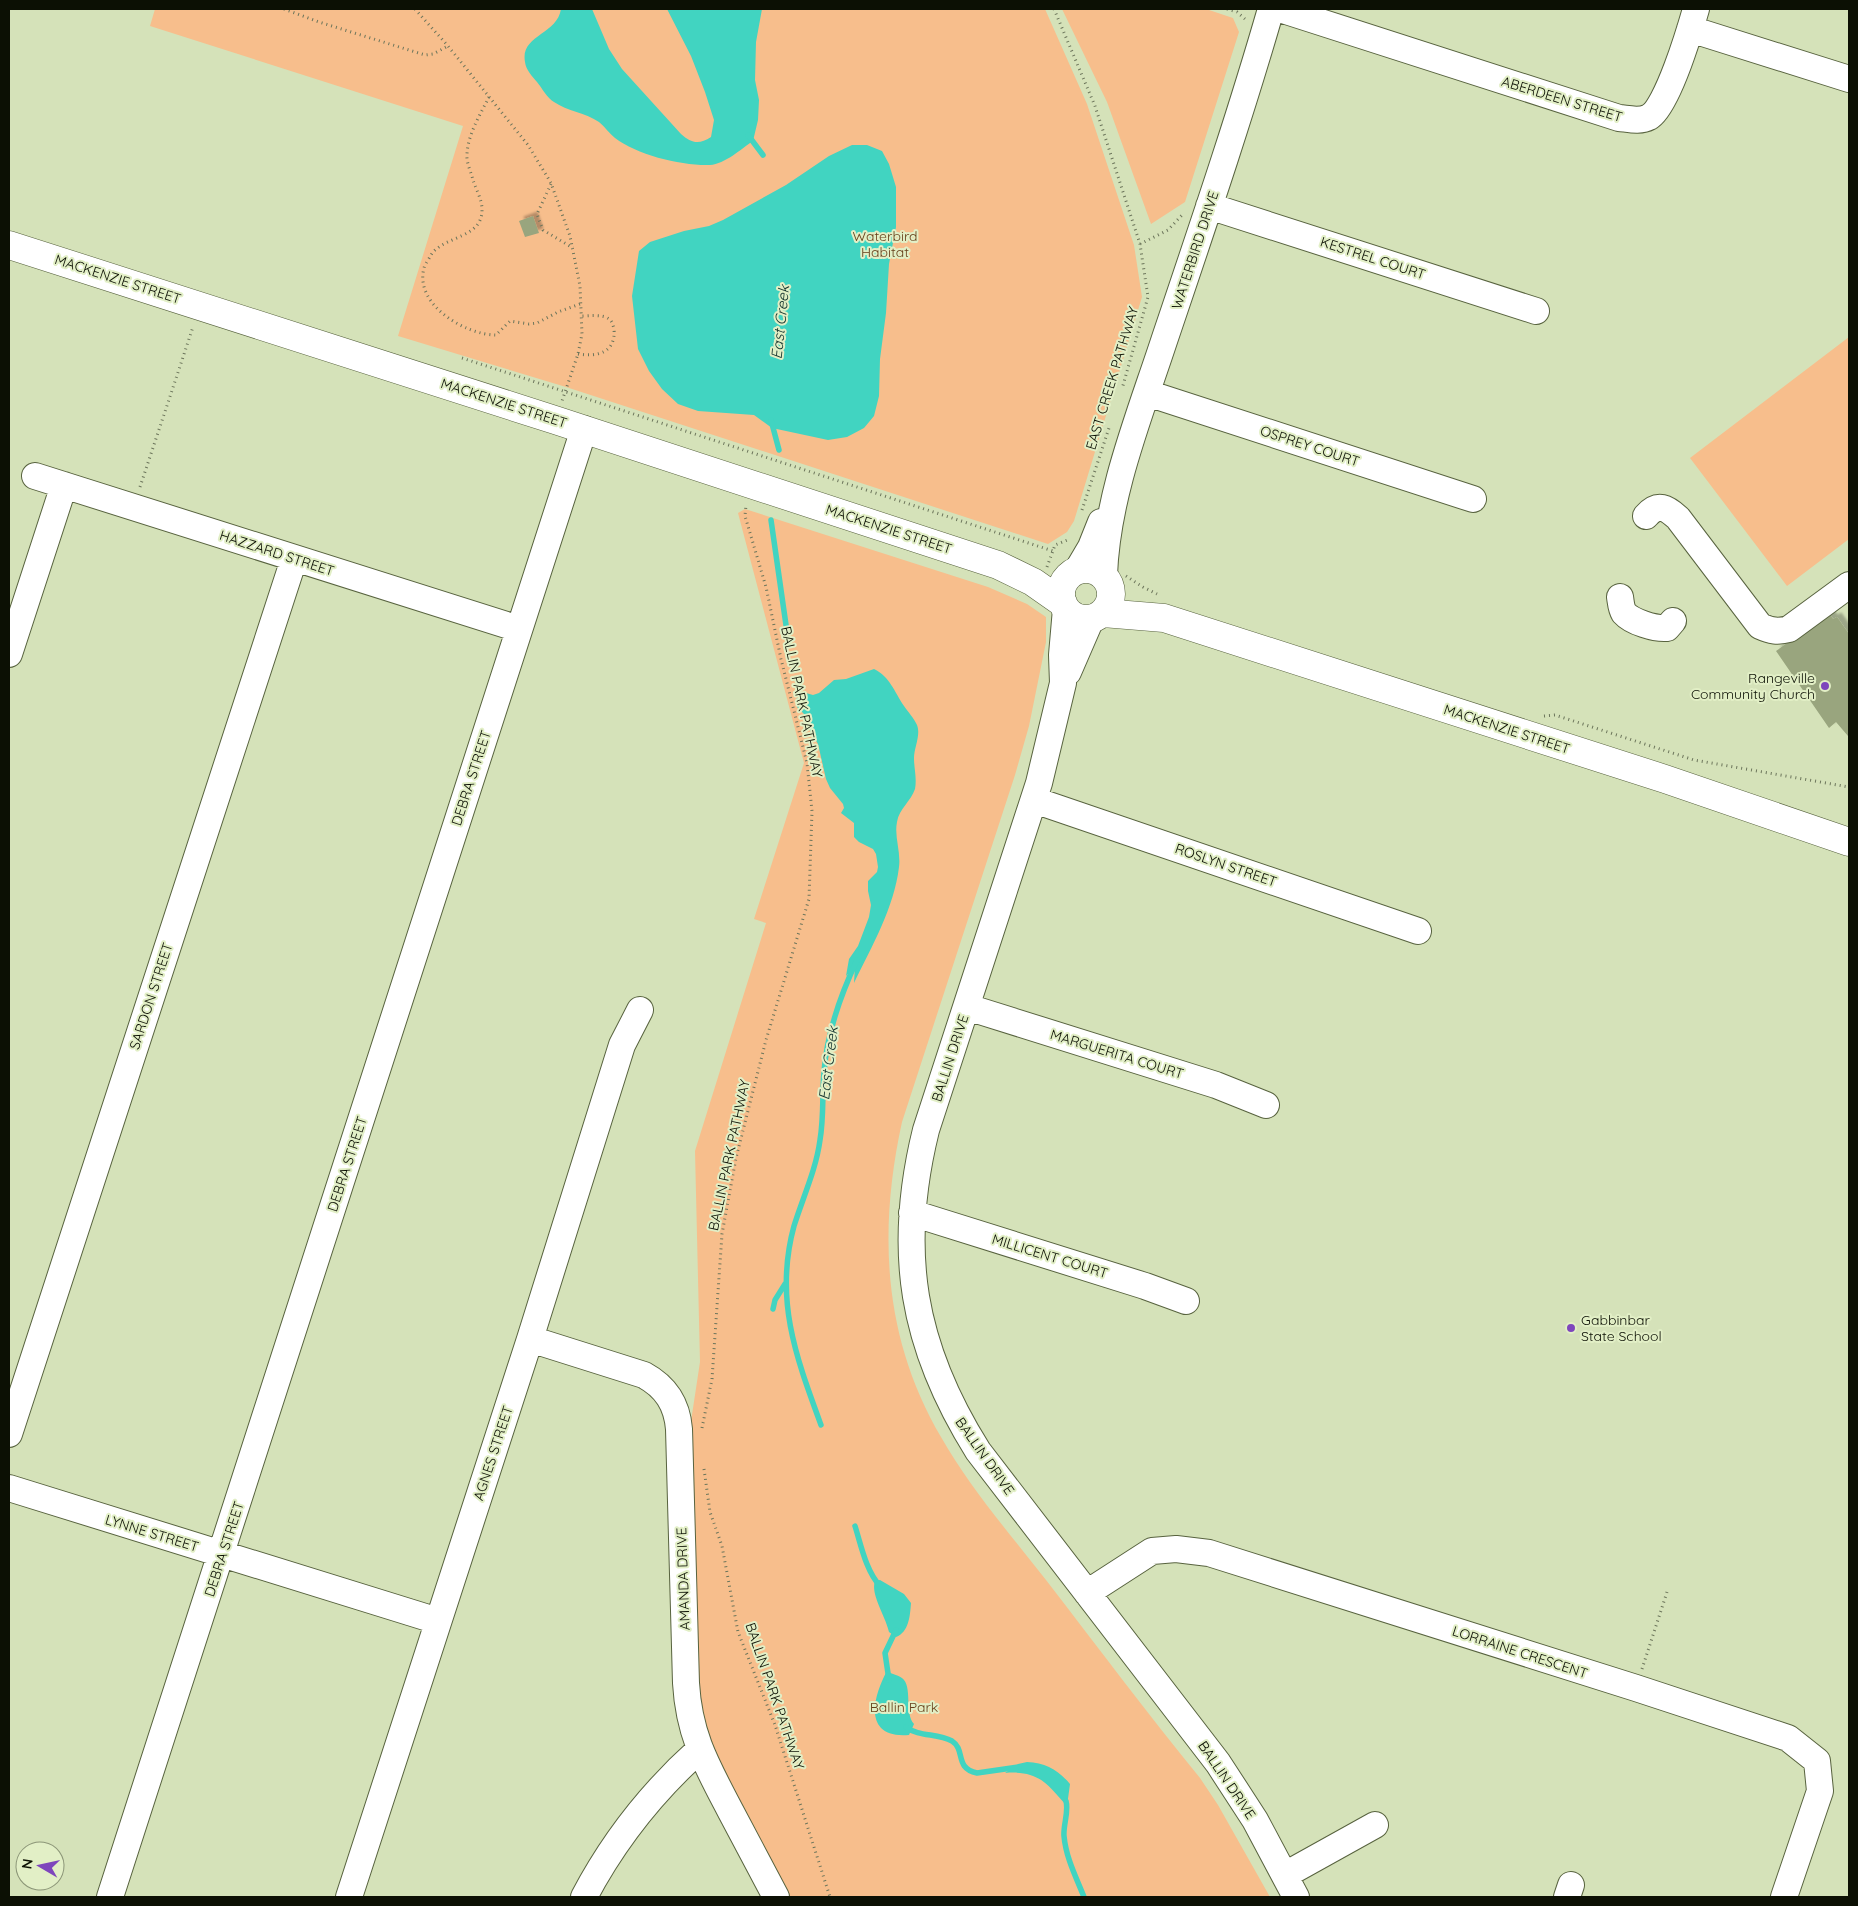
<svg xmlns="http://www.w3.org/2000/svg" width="1858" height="1906" font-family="Quicksand,sans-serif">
	<defs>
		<filter id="shadow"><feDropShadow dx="4.5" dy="-4.5" stdDeviation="1" flood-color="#0004"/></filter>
	</defs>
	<rect width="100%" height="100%" fill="#d5e2b9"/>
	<path fill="#f7be8c" d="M155,9H1045L1087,104L1134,245L1142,297L1074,521L1067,532L1048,544L566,387L398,336L463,126L150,26Z
		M1062,9H1206L1233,18L1239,32L1185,202L1151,224L1107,102Z
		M1849,337V539L1787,586L1690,458Z
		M745,509L988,587L1027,604L1046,617V642L1029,726L1015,775L902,1122C878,1232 883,1338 941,1437C970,1488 1010,1534 1046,1580C1097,1646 1147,1713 1200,1778L1218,1805L1270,1897H789L713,1753L698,1703L690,1428L700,1362L695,1151L766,923L754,919L804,763L738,513Z"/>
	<path fill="#41d4c1" d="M561,9H592L609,49L622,69L681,134C691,143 699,145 711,137L714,120L705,92L691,56L667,9H762L756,42L755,80L759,100L758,120L753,141C741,149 725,164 710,165C682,166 637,155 615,138C610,134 605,127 599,122C586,113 567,111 554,102C547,98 542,88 537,82C532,76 526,70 525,62C520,35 557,35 561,9Z
		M852,145H867L882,151L889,164L896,187V227L889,264L886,313L880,359L879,396L874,416L864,428L847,437L828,440L772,428L754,415L698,411L678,404L662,389L649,371L638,349L632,296L639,251L650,242L684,231L709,226L723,220L786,185L829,156Z
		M874,669C890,677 894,691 904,706C908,712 914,718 917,725C921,735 914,748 914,758C914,769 917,778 915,789C911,801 899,809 897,822C894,837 901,851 899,867C894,908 872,946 854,983L855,966L846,976L849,959L858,946L869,917L871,905L868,891V881L877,872L878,867L876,854L873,849L859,842L854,837V823L841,813L844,808L843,804L830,788L826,779L818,744L808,727L805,715L797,707L796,699L806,693L813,695L819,693L834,680L846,679Z
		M880,1580L904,1594L911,1603C910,1616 909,1632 896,1637L889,1632C886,1617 870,1594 875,1581Z
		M887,1671C891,1674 898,1675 902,1678C913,1686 904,1713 914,1724L909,1735C863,1739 872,1698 887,1671Z
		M1027,1762C1046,1763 1058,1770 1070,1784L1067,1806C1047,1784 1039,1770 1005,1773L1018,1764Z"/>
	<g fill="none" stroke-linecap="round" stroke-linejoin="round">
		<path stroke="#41d4c1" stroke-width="5.5" d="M748,135L763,155
			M771,420L779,450
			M771,520L787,632
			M773,1309L775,1300L785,1284
			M821,1425C796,1357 774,1299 794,1226C803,1197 816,1170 820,1140C824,1117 822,1094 824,1072C827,1032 840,996 857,960
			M855,1526C861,1545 866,1571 880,1586
			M889,1680L885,1653L896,1630
			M906,1727C919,1737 937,1733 952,1741C966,1750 954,1768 977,1773L1019,1767
			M1066,1801C1069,1812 1063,1825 1064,1836C1066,1858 1076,1877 1084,1897"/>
	</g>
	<path fill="#99a57e" filter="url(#shadow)" d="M533,216L539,233L525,237L519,221Z
		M1829,613L1833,619L1837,617L1849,634V735L1848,736L1836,722L1829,728L1776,651Z"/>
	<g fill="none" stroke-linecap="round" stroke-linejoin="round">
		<g stroke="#58633f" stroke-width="28">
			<path id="minor" d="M1280,9L1619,118C1629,119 1640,122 1649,117C1667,108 1690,30 1696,9
				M1690,29L1849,79
				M1209,206L1536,311
				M1147,393L1473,499
				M35,476L519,629
				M1646,516C1658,502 1667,508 1678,518L1760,626C1771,631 1778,632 1789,629L1849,585
				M1078,569L1091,547L1101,522
				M1104,575C1107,495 1139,417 1164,341C1201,231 1239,120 1271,9
				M1620,597C1621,603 1621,608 1624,613C1632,622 1655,629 1667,628L1673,621
				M1066,609L1062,655L1063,683L1039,783L926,1130C896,1251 912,1346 978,1451L1218,1763L1255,1820L1296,1897
				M9,654L64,485
				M1068,672L1091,619
				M1034,800L1418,931
				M967,1007L1216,1085L1266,1105
				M912,1213L1145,1286L1186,1301
				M530,1339L644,1375C666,1387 677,1404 679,1429L686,1683C689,1736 707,1766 731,1812C746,1840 761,1869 776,1897
				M9,1434L294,559
				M9,1488L438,1621
				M1087,1593L1152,1551L1176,1549L1209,1553L1636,1688L1788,1738L1817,1761L1820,1791L1784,1897
				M1285,1875L1375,1825
				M110,1897L584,429
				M349,1897L530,1339L622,1045L640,1010
				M584,1897C614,1840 651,1793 699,1750
				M1567,1897L1571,1885"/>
		</g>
		<g stroke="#58633f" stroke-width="29">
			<path id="major" d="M9,245L555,420L998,565L1033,582L1063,603
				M1061 594a25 25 0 1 1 50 0a25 25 0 1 1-50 0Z
				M1103,613L1164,618L1665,779L1849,842"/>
		</g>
		<path stroke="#6c755b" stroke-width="3" stroke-dasharray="1 4" stroke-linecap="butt" d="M284,9L319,22L425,55L433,54L448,46
			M415,9L448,46L528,145L551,183L570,236L580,286L582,334L578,354L562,401
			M1054,9L1095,106L1140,244L1148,297L1122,389
			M1227,9L1237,12L1245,19
			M489,97C480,115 468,134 467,154C466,162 471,172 473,180C476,189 482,200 482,209C483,239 444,235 431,255C429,259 425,264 424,268C414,305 466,335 496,335L510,321L529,324L537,323L558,312L580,304
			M551,184L537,214L543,230L573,248
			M1140,244L1168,230L1183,214
			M578,354C597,357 616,353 614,329C613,325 612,321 609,319C603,314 589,316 581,316
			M462,358L1053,551
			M140,487L193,327
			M1082,510L1109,428
			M1047,567L1055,545L1070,539
			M1126,576L1143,587L1157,594
			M1544,716L1555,715L1694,760L1849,787
			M702,1428L712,1379L722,1234L736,1158L766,1040L809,899L812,811L807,763L781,659L766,587L745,516L746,505
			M704,1469L710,1512L722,1546L738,1632L775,1725L830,1897
			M1642,1669L1667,1592"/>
		<use href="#minor" stroke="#fff" stroke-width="26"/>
		<use href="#major" stroke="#fff" stroke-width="28"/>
	</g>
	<g fill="#7e46bc" stroke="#e2efc6" stroke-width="2">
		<circle cx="1825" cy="686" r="5"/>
		<circle cx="1571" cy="1328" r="5"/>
	</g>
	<g text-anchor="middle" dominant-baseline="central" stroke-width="4" stroke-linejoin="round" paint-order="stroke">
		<g font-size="14" fill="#0c1004" stroke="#e2efc6">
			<text transform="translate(1562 99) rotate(17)">ABERDEEN STREET</text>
			<text transform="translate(1195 250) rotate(-72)">WATERBIRD DRIVE</text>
			<text transform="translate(1373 258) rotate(18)">KESTREL COURT</text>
			<text transform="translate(118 279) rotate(18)">MACKENZIE STREET</text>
			<text transform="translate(1112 378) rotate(-73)">EAST CREEK PATHWAY</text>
			<text transform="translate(504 403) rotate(18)">MACKENZIE STREET</text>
			<text transform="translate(1310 446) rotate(18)">OSPREY COURT</text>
			<text transform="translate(889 529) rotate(18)">MACKENZIE STREET</text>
			<text transform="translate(277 553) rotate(18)">HAZZARD STREET</text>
			<text transform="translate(802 702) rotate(78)">BALLIN PARK PATHWAY</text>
			<text transform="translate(1507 729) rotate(18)">MACKENZIE STREET</text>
			<text transform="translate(471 778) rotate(-72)">DEBRA STREET</text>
			<text transform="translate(1226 865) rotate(19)">ROSLYN STREET</text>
			<text transform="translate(151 996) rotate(-72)">SARDON STREET</text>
			<text transform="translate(1117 1054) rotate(17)">MARGUERITA COURT</text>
			<text transform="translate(950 1058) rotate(-72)">BALLIN DRIVE</text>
			<text transform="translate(729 1155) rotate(-78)">BALLIN PARK PATHWAY</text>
			<text transform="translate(347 1164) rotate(-72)">DEBRA STREET</text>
			<text transform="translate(1050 1256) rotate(17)">MILLICENT COURT</text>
			<text transform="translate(493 1453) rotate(-72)">AGNES STREET</text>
			<text transform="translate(985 1456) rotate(55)">BALLIN DRIVE</text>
			<text transform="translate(152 1533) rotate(17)">LYNNE STREET</text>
			<text transform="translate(224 1549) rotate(-72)">DEBRA STREET</text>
			<text transform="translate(683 1579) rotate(-92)">AMANDA DRIVE</text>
			<text transform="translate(1520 1652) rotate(18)">LORRAINE CRESCENT</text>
			<text transform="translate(775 1696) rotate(71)">BALLIN PARK PATHWAY</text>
			<text transform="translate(1227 1780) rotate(56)">BALLIN DRIVE</text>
		</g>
		<g font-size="14" fill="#67401b" stroke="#e2efc6">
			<text x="885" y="236">Waterbird<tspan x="885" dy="16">Habitat</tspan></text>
			<text x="904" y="1707">Ballin Park</text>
		</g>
		<g font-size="14" fill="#0c1004" stroke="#e2efc6" text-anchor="end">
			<text x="1815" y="678">Rangeville<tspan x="1815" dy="16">Community Church</tspan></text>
			<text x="1581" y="1320" text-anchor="start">Gabbinbar<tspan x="1581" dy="16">State School</tspan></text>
		</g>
		<g font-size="15" font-style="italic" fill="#13322d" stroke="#e2efc6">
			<text transform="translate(780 322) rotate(-84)">East Creek</text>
			<text transform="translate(828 1063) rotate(-83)">East Creek</text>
		</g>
	</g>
	<rect width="1858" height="1906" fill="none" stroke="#0c1004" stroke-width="20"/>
	<g transform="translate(40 1866) rotate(279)"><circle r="24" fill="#e2efc6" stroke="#8c9678"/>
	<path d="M0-4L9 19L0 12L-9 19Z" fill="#7e46bc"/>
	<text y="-8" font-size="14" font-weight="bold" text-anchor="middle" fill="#0c1004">N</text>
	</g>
</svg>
